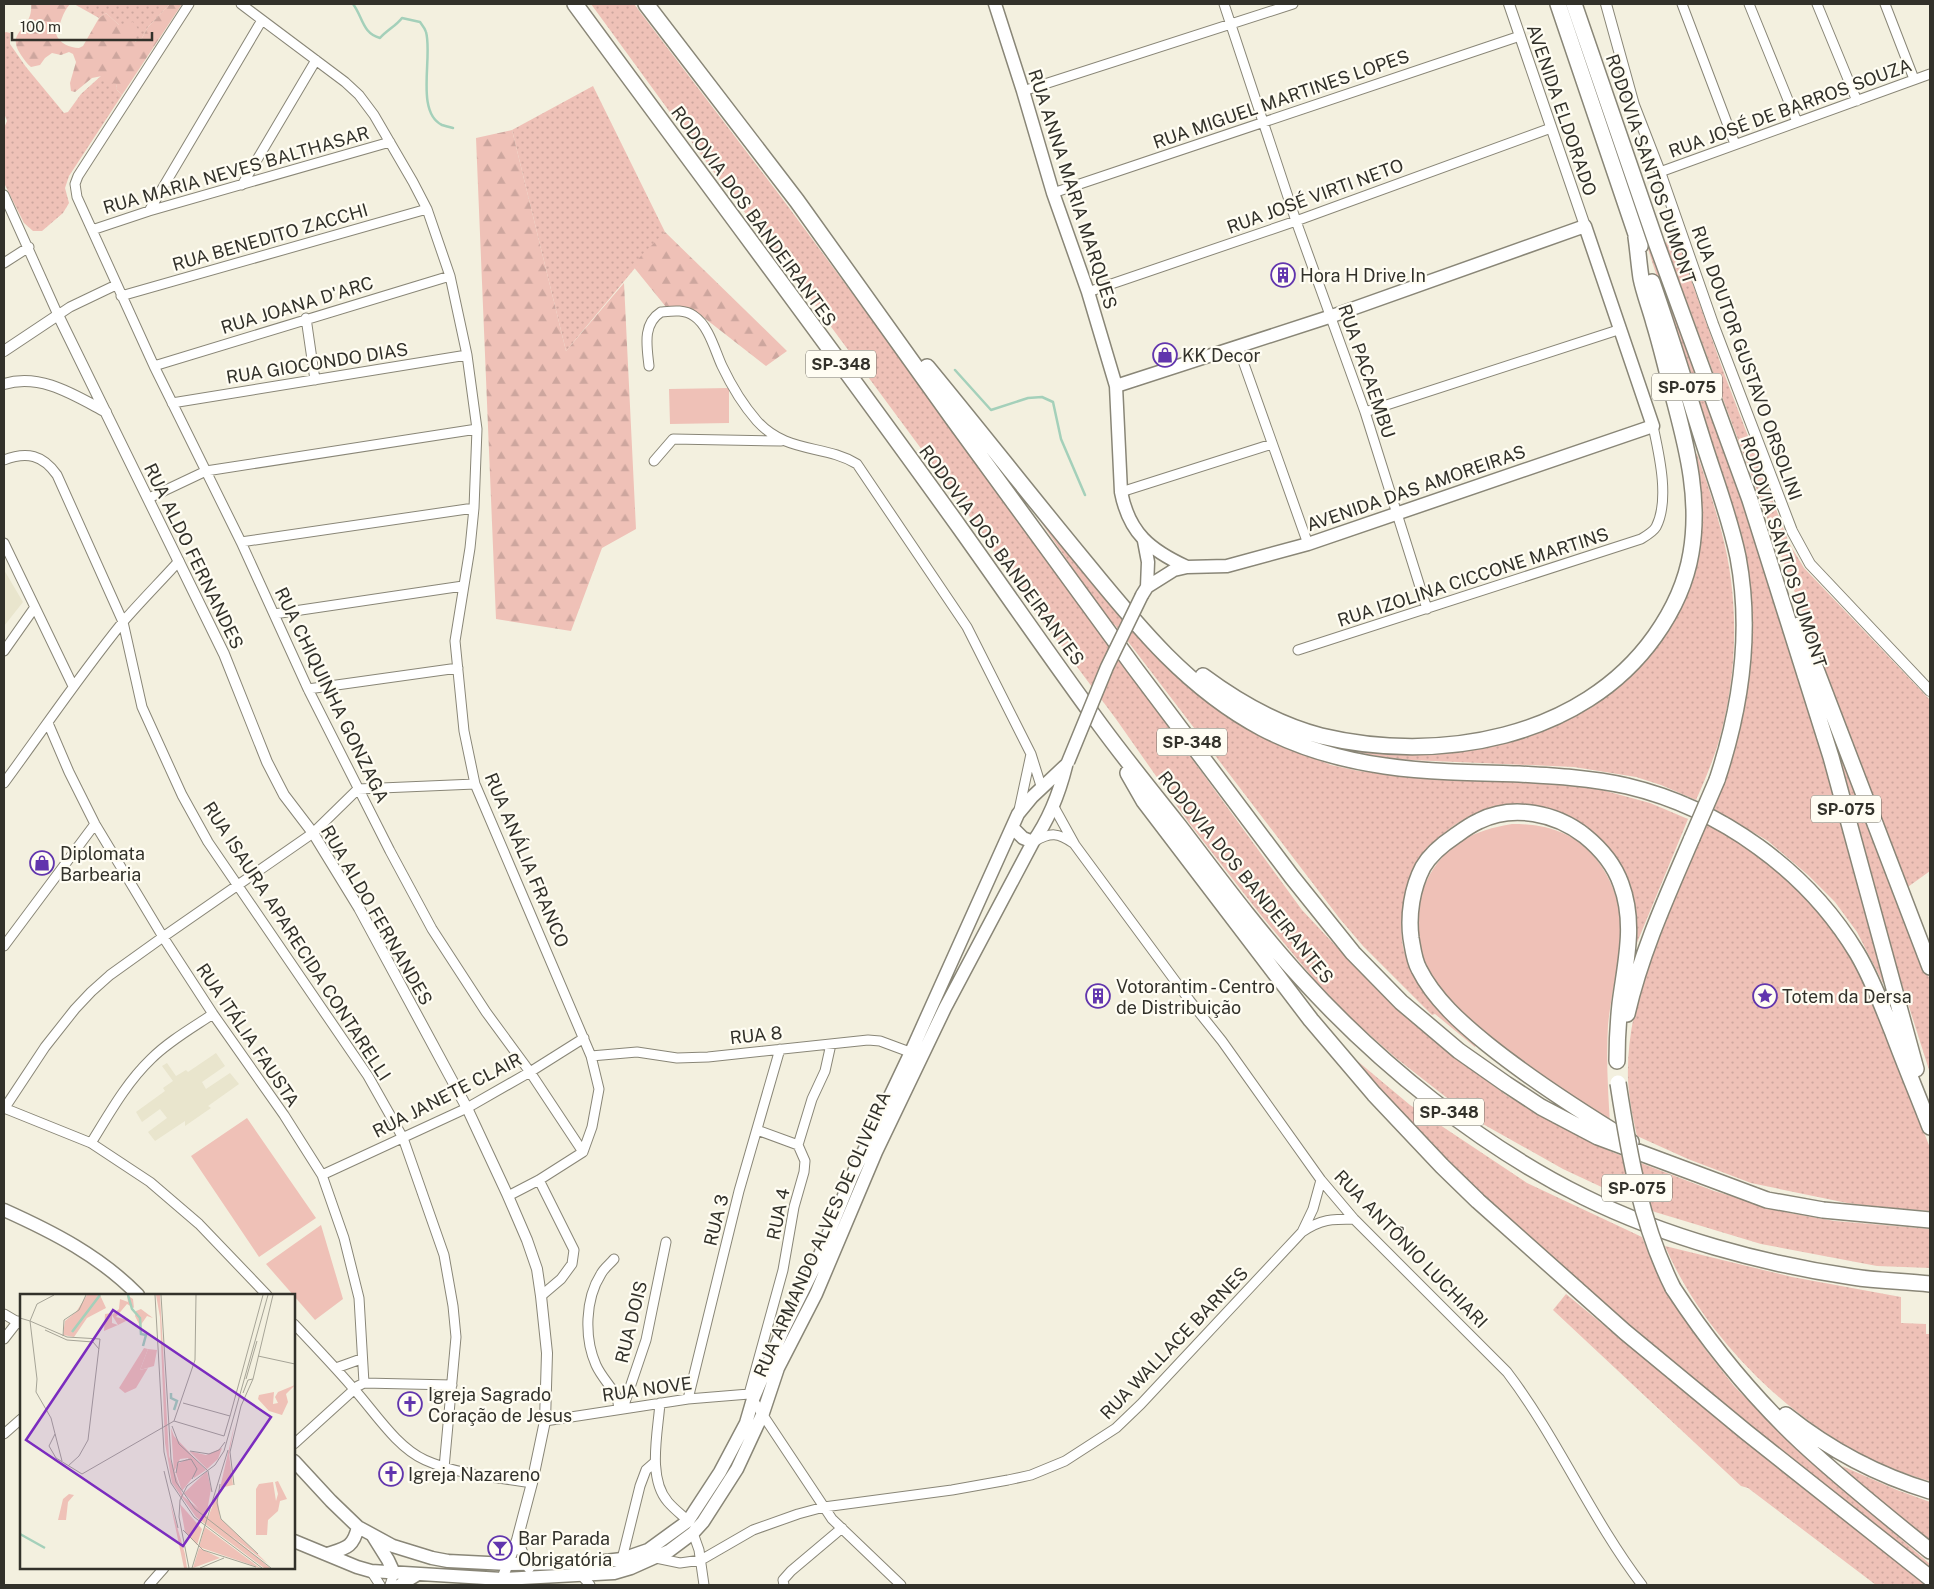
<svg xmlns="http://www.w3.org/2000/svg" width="1934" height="1589" font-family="'Public Sans',sans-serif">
	<defs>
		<pattern id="grass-dots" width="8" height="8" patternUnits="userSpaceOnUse" patternTransform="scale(1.25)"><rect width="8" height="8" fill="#efc1b7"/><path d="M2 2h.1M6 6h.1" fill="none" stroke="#cda69e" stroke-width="1.8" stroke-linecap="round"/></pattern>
		<pattern id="forest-firs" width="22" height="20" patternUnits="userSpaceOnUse" patternTransform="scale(1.25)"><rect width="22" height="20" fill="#efc1b7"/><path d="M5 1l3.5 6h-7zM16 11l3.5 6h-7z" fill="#cda69e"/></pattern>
	</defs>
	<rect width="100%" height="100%" fill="#f3f0df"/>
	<path fill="#e9e5cd" d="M4,570L23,602L4,626Z
		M216,1053L225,1066L202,1082L206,1089L230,1073L239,1084L208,1106L211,1108L185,1126V1121L155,1141L148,1132L167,1118L160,1109L142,1122L136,1112L165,1091L163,1088L173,1081L162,1066L167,1063L176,1076L186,1070L188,1072Z"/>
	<path fill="url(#grass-dots)" d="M74,4H170L148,27L142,38L134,42L137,29L119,25L106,13L99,18Z
		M591,4H634L781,197L1090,615L1147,697L1302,910L1378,991L1446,1050L1506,1095L1571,1132L1612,1152L1714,1191L1789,1213L1835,1221L1930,1229V1268L1877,1266L1761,1244L1655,1212L1563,1169L1474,1119L1396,1058L1354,1021L1317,983L1260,914L1189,823L1116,719L1036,612L945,481L795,278L707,163Z
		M6,32L10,33V44L26,67L64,113L68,112L81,94L102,75L116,84L117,90L122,95L69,176L65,188L69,203L63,213L42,231H33L24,223L4,183V128L7,121L4,113V33Z
		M593,86L665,232L566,351L512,130Z
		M1677,239L1725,376L1789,543L1804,568L1930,700V871L1905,889L1665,243Z
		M1651,247L1746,512L1822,747L1885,980L1883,983L1857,932L1835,902L1808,875L1768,841L1714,809L1733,751L1751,627L1674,329L1648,249Z
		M1693,453L1697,454C1706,479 1714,504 1721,530C1740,599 1738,676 1718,744C1712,763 1704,782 1696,800L1661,785L1636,777L1574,767L1410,760L1380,757L1315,743L1288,729L1439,751L1604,695L1685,590Z
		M1026,500L1122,615L1251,729L1279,744L1331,765L1359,771L1439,778L1569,785L1602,790L1650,803L1688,819L1634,950C1639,912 1634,881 1610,850C1549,768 1419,805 1404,905C1401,920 1400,939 1405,954C1420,993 1447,1018 1476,1045L1475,1047L1435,1014L1432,1015L1363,946L1340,919L1133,648L1115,625L1110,623Z
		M1833,732L1915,947L1930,980V1073L1898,972Z
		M1708,823L1765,860L1788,879L1831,925L1855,963L1885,1031L1930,1148V1211L1880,1207L1847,1203L1751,1183L1688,1159L1637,1136C1633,1118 1629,1099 1628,1080C1625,996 1671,897 1708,823Z
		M1355,1059L1410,1105L1527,1183L1642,1237L1664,1289L1705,1349L1734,1386L1795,1448L1930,1564V1571L1743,1422L1639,1335L1466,1180L1390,1101Z
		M1665,1246L1792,1277L1901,1297V1323L1926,1324V1334H1930V1481C1820,1453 1709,1349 1665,1246Z
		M1566,1294L1771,1463L1926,1585H1876L1748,1488L1741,1486L1553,1310Z
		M1842,1466L1897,1490L1930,1502V1544L1857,1483Z"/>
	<path fill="url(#forest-firs)" d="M31,4H70C62,13 61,23 56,34C59,43 70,48 79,48L83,46L99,18L106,13L119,25L133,22L138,29L135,42L142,38L148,27L170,4H182L122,95L117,90L116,84L107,82L102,76L92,78L75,92L71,91L70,83L76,62L73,54L69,52L61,55L52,53L45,58L40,65L31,67C27,64 24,59 21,55C4,31 34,30 31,4Z
		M512,130L566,351L624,283L636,529L602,548L571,631L496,619L476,138Z
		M665,232L787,351L766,366L698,313L666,307L632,265Z"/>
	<path fill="#efc1b7" d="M729,388V423L670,424L669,389Z
		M1512,824C1531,824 1549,826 1567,835C1602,852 1623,897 1621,934C1619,965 1611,995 1608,1025C1606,1058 1608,1091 1610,1124C1584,1106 1558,1087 1532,1069C1473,1027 1385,964 1427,880C1445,844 1474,830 1512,824Z
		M247,1118L316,1218L259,1257L191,1156Z
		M321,1225L343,1299L315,1320L266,1264Z"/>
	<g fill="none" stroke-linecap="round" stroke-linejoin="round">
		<path stroke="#a4d0ba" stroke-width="2.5" d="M353,4C363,17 362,33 380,38C387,30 396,26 402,18L420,22C422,25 425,28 426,32C433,56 415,112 442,125C445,126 449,127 453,128
			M955,370L991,410L1028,398L1042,397L1053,402L1061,439L1085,495"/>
		<g stroke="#898677" stroke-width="11">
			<path id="minor" d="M189,4L78,176L75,184L77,197L154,366L241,542L308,689L390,851L432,929L486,1012L530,1072L583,1152
				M241,4L345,82L359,95L374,115L413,182L427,209L450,276L467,355L477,429L474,508L470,548L455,641L464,731L475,784L591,1056L599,1089L592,1127L583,1152L539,1180L508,1196
				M1224,4L1296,221L1365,412L1427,609
				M1682,4L1735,144
				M1749,4L1797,122
				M1817,4L1857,101
				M1885,4L1914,79
				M1023,91L1293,4
				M1660,172L1930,74
				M242,185L316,60
				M1053,193L1520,36
				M4,195L58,315L70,307L116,285
				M149,211L262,20
				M92,230L149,211L390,142
				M4,263L29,247
				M1088,292L1296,221L1551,128
				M121,296L427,209
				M306,318L315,380
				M1238,347L1308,544
				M154,366L450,276
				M649,366C647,347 642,324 661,312C672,311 684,309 694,316C709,326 715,351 722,366C731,385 743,405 757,421C787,454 824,444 857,464L967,627L1031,754L1042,789
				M172,403L467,355
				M1365,412L1621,329
				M4,460C27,451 43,455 57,475L123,622L142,707L182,795L208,842L368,1076L403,1138L444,1255L453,1306L456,1337L444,1468
				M654,461L673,439L781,441
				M1121,492L1272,444
				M149,498L206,471L477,429
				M241,542L474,508
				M4,543L73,686
				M274,614L463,586
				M1298,650L1641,539C1646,536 1653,532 1656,527C1670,500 1659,454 1653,426
				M4,651L35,607
				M308,689L458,668
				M48,723L69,772L95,824L163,937L213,1014L284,1115L322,1175L344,1238L359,1298L364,1383
				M4,783C43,730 80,675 122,623C140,602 160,582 179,561
				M1054,807L1075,845L1190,1001L1222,1041L1321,1180L1354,1219L1507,1372C1558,1439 1591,1518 1642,1585
				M1019,810L1031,754
				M1035,841C1051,832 1058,833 1073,843
				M4,946L95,824
				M591,1056L637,1052L677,1058L708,1057L868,1040L880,1041L915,1054
				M4,1108L91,1143L150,1182L199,1224L267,1295
				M4,1109L45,1047L75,1009L91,992L110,975L163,937L313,833L358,789L475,784
				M757,1130L798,1145
				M91,1143C109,1114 126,1083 151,1059C169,1041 192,1028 213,1014
				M322,1175L467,1108L530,1072L584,1038
				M539,1180L574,1250L572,1264L561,1279L541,1296
				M1302,1232L1313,1209L1321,1180
				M614,1259C610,1264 604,1268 601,1274C585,1299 584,1338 596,1365C601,1376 609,1384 615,1394C618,1398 618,1404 619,1409
				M4,1314L21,1324
				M294,1324C314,1345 334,1366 353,1388C374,1411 396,1447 425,1460C458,1475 497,1477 532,1483
				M4,1339L18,1321
				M336,1368L361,1359
				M749,1394L783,1270L794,1207L804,1172L805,1161L798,1145L812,1099L825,1071L831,1044
				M688,1399L739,1191L780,1049
				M660,1403C658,1432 647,1478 668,1502C674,1509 682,1515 688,1521
				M623,1408L646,1340L666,1242
				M545,1421L688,1399L749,1394L832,1519L901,1585
				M4,1434L21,1419
				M294,1444L358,1386L364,1383L452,1385
				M693,1533L699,1550L704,1585
				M656,1558L680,1563L701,1560L753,1530L798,1514L824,1507L952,1490L1008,1480L1031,1475L1065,1461L1116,1428L1141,1404L1302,1232C1321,1219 1332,1219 1354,1219
				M622,1559L640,1486L646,1470L654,1463
				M371,1571L380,1585
				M582,1576L590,1585
				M149,1585L164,1568
				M390,1585L394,1573
				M784,1585L783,1580L791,1571L842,1528"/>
		</g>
		<g stroke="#898677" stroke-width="12">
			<path id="tertiary" d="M1509,4L1585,226
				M1606,4L1634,105L1660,172L1713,324L1792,531L1810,564L1930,691
				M4,351L58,315L224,654L267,762L284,795L313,833L359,908L467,1108L508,1196L527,1240L537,1269L541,1296L547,1353L545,1421L532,1483L517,1540L502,1579
				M4,384C41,373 74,395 106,412
				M517,1540L529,1568"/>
		</g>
		<g stroke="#898677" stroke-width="15">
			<path id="secondary" d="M995,4L1023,91L1053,193L1088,292L1116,386L1121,492C1129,533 1150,550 1187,567
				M1116,386L1332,316L1585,226L1653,426L1308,544L1227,566L1187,567L1174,570L1147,587L1142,595
				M1144,541L1148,562L1147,587
				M1013,828L1023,838L1033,842
				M4,1210C53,1232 100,1256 138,1295
				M294,1461L331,1501L358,1527L393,1546L432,1558L448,1561L508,1564L588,1563L622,1559L648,1550L688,1521L720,1472L746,1423L753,1399L783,1330L817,1262L852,1176L911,1052L1018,814L1032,797L1066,765
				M373,1536L388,1560L394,1573
				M294,1541L357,1567L371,1571L502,1579L614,1573L631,1568L669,1551L693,1533L703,1522L737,1469L763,1413L778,1368L816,1294L876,1152L945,1008L1033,842C1050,818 1059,794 1066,766
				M327,1554C346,1548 353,1548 358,1527
				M400,1585L418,1574"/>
		</g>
		<g stroke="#898677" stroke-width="18">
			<path id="motorway" d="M575,4C703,178 834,352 960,528C1007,594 1053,661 1101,726C1126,760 1153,793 1179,826C1218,877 1257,930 1301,978C1379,1064 1479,1145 1584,1197C1665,1237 1763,1264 1853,1277C1878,1281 1905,1281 1930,1284
				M646,4L797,201L953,419L1134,667L1292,877L1353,953L1401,1002L1459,1051L1506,1084L1541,1107L1598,1137L1767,1200L1823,1210L1930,1220
				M1558,4L1640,246
				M1574,4L1657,245L1750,500L1831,757L1916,1069
				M1652,282C1671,336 1687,390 1704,444C1716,482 1730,518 1738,557C1752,632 1741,708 1717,780
				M927,367C979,430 1029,494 1081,557C1134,622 1186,688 1262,728C1344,771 1429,772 1519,774C1555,776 1591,778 1627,786C1720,808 1807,870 1857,953C1872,978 1882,1006 1893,1033C1905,1065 1918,1096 1930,1127
				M1799,625L1930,967
				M1203,676C1238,702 1279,725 1321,736C1438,764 1582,739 1655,636C1672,612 1686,583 1691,553C1700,501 1688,452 1675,403C1668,376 1662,349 1654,323C1650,308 1644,293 1641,278C1639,265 1638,251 1636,237
				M1128,773L1144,801L1311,1020L1374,1094L1442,1166L1478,1201L1625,1332L1746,1432L1930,1578
				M1627,1014C1641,953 1667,896 1692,838
				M1617,1061C1617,1042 1618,1023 1620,1004C1625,964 1636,924 1621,884C1614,864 1601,849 1585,836C1556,813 1513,804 1479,821C1470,825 1462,831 1455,836C1443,844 1430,855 1423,867C1412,888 1408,915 1411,938C1413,949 1414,960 1419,969C1434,999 1461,1023 1487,1044C1533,1081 1580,1111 1631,1142
				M1673,1288C1709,1343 1754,1398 1802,1443C1843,1481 1887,1516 1930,1551
				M1786,1415C1830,1450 1877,1475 1930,1491"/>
		</g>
		<use href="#minor" stroke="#fff" stroke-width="9"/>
		<use href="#tertiary" stroke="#fff" stroke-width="10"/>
		<use href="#secondary" stroke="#fff" stroke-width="12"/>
		<use href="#motorway" stroke="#fff" stroke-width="15"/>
		<g stroke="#898677" stroke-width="15" stroke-linecap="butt">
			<path id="secondary-bridge" d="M1068,762L1107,667L1142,595"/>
		</g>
		<g stroke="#898677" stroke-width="18" stroke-linecap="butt">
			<path id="motorway-bridge" d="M1692,838L1717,780
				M1618,1083C1629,1154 1641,1224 1673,1288"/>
		</g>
		<use href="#secondary-bridge" stroke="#fff" stroke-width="12"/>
		<use href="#motorway-bridge" stroke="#fff" stroke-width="15"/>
	</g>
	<defs>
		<g id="building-ring" transform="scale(1.25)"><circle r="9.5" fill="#fffdf3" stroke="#6135ad" stroke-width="1.5"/><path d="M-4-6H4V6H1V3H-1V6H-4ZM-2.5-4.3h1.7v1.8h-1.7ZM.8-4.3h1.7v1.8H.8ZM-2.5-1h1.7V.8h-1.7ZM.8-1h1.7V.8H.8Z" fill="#6135ad"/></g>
		<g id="shop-ring" transform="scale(1.25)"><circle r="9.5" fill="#fffdf3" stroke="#6135ad" stroke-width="1.5"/><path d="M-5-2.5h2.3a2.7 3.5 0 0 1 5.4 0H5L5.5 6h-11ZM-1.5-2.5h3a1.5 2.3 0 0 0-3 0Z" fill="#6135ad"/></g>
		<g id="sight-ring" transform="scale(1.25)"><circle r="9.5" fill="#fffdf3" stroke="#6135ad" stroke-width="1.5"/><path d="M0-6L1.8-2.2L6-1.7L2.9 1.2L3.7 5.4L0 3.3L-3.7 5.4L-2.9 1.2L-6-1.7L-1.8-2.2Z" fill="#6135ad"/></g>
		<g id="church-ring" transform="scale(1.25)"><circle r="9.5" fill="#fffdf3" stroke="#6135ad" stroke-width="1.5"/><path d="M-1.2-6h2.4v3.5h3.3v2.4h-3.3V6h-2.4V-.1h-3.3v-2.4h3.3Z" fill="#6135ad"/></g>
		<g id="bar-ring" transform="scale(1.25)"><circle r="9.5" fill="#fffdf3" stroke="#6135ad" stroke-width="1.5"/><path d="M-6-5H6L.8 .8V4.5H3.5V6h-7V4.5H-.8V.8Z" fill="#6135ad"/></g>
	</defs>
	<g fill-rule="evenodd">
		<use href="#building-ring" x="1283" y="275"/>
		<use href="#shop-ring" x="1165" y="355"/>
		<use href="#shop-ring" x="42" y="863"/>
		<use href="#building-ring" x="1098" y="996"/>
		<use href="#sight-ring" x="1765" y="996"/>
		<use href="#church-ring" x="410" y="1404"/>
		<use href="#church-ring" x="391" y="1474"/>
		<use href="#bar-ring" x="500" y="1548"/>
	</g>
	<g text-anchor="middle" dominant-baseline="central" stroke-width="4.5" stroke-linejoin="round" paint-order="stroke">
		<g fill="#fffdf3" stroke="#706e66" stroke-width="1">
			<rect x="806" y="350.5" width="70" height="27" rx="4"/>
			<rect x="1652" y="373.5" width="70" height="27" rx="4"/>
			<rect x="1157" y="728.5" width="70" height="27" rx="4"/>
			<rect x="1811" y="795.5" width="70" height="27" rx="4"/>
			<rect x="1414" y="1098.5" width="70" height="27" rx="4"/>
			<rect x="1602" y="1174.5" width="70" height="27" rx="4"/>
		</g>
		<g font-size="16" font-weight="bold" fill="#32312a">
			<text x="841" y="364">SP-348</text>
			<text x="1687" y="387">SP-075</text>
			<text x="1192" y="742">SP-348</text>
			<text x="1846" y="809">SP-075</text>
			<text x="1449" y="1112">SP-348</text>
			<text x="1637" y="1188">SP-075</text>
		</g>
		<g font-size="18" fill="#32312a" stroke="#fffdf3">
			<text transform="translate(1281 99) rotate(-19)">RUA MIGUEL MARTINES LOPES</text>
			<text transform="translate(1790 108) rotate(-20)">RUA JOSÉ DE BARROS SOUZA</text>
			<text transform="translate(1562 110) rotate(71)">AVENIDA ELDORADO</text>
			<text transform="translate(1651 169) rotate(71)">RODOVIA SANTOS DUMONT</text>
			<text transform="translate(236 170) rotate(-16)">RUA MARIA NEVES BALTHASAR</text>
			<text transform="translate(1073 189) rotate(72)">RUA ANNA MARIA MARQUES</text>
			<text transform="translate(1315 196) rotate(-20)">RUA JOSÉ VIRTI NETO</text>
			<text transform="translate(754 216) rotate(54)">RODOVIA DOS BANDEIRANTES</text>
			<text transform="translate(270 237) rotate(-16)">RUA BENEDITO ZACCHI</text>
			<text transform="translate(297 305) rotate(-17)">RUA JOANA D'ARC</text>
			<text transform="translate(317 363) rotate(-9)">RUA GIOCONDO DIAS</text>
			<text transform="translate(1747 363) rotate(70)">RUA DOUTOR GUSTAVO ORSOLINI</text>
			<text transform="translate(1367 371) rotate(71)">RUA PACAEMBU</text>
			<text transform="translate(1416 488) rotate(-19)">AVENIDA DAS AMOREIRAS</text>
			<text transform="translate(1784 552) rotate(72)">RODOVIA SANTOS DUMONT</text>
			<text transform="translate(1002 555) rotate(54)">RODOVIA DOS BANDEIRANTES</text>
			<text transform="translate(194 556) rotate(64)">RUA ALDO FERNANDES</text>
			<text transform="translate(1473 577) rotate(-18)">RUA IZOLINA CICCONE MARTINS</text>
			<text transform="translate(332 695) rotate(64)">RUA CHIQUINHA GONZAGA</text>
			<text transform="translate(527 860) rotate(67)">RUA ANÁLIA FRANCO</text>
			<text transform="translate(1246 877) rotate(51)">RODOVIA DOS BANDEIRANTES</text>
			<text transform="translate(377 915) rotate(60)">RUA ALDO FERNANDES</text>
			<text transform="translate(297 941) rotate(57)">RUA ISAURA APARECIDA CONTARELLI</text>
			<text transform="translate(248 1035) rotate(56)">RUA ITÁLIA FAUSTA</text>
			<text transform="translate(756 1035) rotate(-6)">RUA 8</text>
			<text transform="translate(447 1095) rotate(-27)">RUA JANETE CLAIR</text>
			<text transform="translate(778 1214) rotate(-78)">RUA 4</text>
			<text transform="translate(716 1220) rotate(-76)">RUA 3</text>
			<text transform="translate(822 1234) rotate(-66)">RUA ARMANDO ALVES DE OLIVEIRA</text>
			<text transform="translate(1411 1249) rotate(46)">RUA ANTÔNIO LUCHIARI</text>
			<text transform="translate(631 1322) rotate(-76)">RUA DOIS</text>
			<text transform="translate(1174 1343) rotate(-46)">RUA WALLACE BARNES</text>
			<text transform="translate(647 1389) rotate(-8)">RUA NOVE</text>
		</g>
		<g font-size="18" fill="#32312a" stroke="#fffdf3" text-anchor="start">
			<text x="1300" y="275">Hora H Drive In</text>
			<text x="1182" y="355">KK Decor</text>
			<text x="60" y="853">Diplomata<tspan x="60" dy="21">Barbearia</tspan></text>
			<text x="1116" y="986">Votorantim - Centro<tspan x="1116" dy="21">de Distribuição</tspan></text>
			<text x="1782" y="996">Totem da Dersa</text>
			<text x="428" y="1394">Igreja Sagrado<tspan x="428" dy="21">Coração de Jesus</tspan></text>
			<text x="408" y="1474">Igreja Nazareno</text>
			<text x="518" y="1538">Bar Parada<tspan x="518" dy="21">Obrigatória</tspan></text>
		</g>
	</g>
	<g transform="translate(20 1294)">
		<rect width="275" height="275" fill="#f3f0df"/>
		<path d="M136,1H140L149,162L163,202L250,274H244L176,223L152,189L145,149L140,23ZM92,19V29L98,31L84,37L85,20ZM128,55L137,56L134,72L120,76ZM215,128L209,160L213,191L200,194ZM151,134L154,142L186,176L174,184L168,164L160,165L154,178ZM202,154L198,165L187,175L169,157L186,161ZM187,177L191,195L186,223L164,199ZM197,199L200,224L248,270L188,224ZM49,200L54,201L48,208L46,226H38L43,205ZM150,208L165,260L167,274H164ZM160,210L182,235L177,251L165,238ZM185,233L240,274L179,253ZM179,254L200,264L173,274Z" fill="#efc1b7"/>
		<path d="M107,1L113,5L114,14L107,10L96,23L108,26L98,31L92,21L99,15L100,5L108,8ZM121,15L133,24L127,22L120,32L115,22L116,17ZM124,54L128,55L120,76L128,74L116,94L105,99L99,94ZM275,91L266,100L268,108L262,121L249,117L238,105L239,101L254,98L253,110L258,109L255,103L258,98ZM258,187L267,205L260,207L258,217L248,226L247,241H236V195L239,190L253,188L256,207L258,200L255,188Z" fill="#efc1b7"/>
		<path d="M67,1H80L86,14L67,24L54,43L43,41L45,27L56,18ZM167,165L176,172L174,182L162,197L156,179L157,170Z" fill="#efc1b7"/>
		<path fill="none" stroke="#a4d0ba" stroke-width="2.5" d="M108,1L112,15L120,24L121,40L126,41L123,52M52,38L80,1M151,99V104L157,107L154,116M0,240L25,254"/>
		<path fill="none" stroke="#a6a497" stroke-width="1" d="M34,1L17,10L10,27L47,43L80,45L68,146L59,162L48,172M135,1L144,158L151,189L174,223L242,274M141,1L151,165L156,188L175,215L251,274M0,24L10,27L17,85L16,98L31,124L42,167M25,36L47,46L73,48L79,55M43,42L44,26L59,16L66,1M238,62L275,70M226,85L237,47M223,99L228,86L233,85M210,122L243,1M154,127L175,66L176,1M152,132L159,150L188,177L192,198M35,140L29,152L36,164L62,180L154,127L204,142L210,122L163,109M170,157L189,160L199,156L205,148M144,177L158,234M156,179L158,168L171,165L177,175L172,185M200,190L197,209L201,225L238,260M214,191L210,158L221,112L233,85L253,1M163,236L183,256L236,273M169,274L159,223L160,206L167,192L195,171L204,157L248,1M172,274L208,156M180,274L204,264"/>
		<path fill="#7b2cbf" fill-opacity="0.15" stroke="#7b2cbf" stroke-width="2.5" d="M93,16L251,123L163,252L6,146Z"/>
		<rect width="275" height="275" fill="none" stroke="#32312a" stroke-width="2.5"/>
	</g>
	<rect width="1934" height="1589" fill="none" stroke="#32312a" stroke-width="10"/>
	<path d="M12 32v8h140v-8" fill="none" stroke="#32312a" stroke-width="2.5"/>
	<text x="20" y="32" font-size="15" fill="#32312a" stroke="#fffdf3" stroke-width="4" paint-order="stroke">100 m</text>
</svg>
